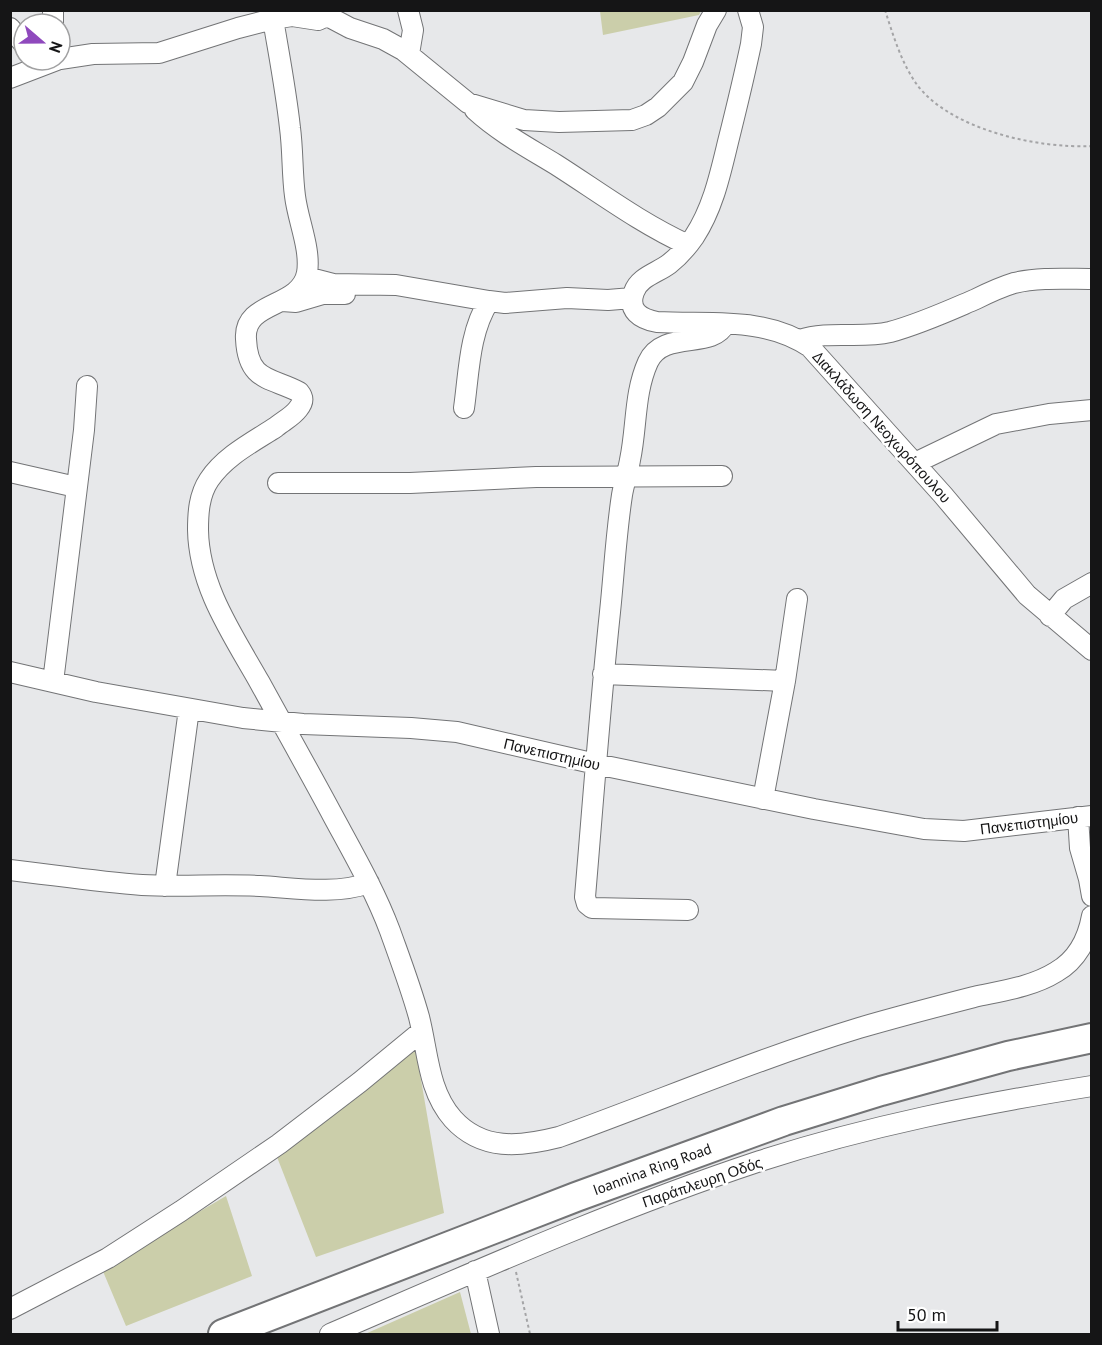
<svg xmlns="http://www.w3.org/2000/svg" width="1102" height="1345" font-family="'PT Sans',sans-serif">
	<rect width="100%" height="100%" fill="#e7e8ea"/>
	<path fill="#cbceaa" d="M600,11V10L701,11L699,15L603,35Z
		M415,1045L444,1213L316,1257L277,1157Z
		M226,1196L252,1276L126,1326L102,1269Z
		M460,1292L471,1334H365Z"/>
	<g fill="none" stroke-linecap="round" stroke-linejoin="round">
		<g stroke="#737476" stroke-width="22">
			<path id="minor" d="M53,10V24
				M316,10L350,28L383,39L403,50L468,103L524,120L559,122L632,120L646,115L658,107L683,82L693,62L707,25L716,10
				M408,10L413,30L409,54
				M748,10L753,27L751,44C744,77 736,110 728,142C720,175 713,208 694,237C687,247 678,257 669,264C657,273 639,277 634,292C627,311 641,319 657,322C710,325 764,316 810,347L943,495L1027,595L1092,650
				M273,19C279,55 286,91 290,128C293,150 292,174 295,196C298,221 311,249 307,273C300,309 243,300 246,339C248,382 271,377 299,392C304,398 303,403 298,409C292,417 283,421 276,427C253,442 225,456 209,480C199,495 198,513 198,530C199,587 233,635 260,683C284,727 309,771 333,816C353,853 375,891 390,931C400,959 411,988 419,1017C428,1052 428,1091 453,1119C482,1151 520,1147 559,1137C659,1101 757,1059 859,1028C897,1017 935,1007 974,997C1001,991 1032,987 1056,972C1077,960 1088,938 1092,916
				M10,28L24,44
				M60,59L93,54L159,53L238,28L273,19L292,16L318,20L327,16
				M10,78L57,60
				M475,110C499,132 527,147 555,164C599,192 640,223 688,245
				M306,277L333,284L396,285L489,301L505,303L567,298L608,300L632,298
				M282,301L296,302L323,294H345
				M800,340C829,330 860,339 890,332C920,324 948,311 976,299C988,293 1001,287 1014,283C1039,277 1066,279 1092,279
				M464,408C469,373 469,332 489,301
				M915,463L996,424L1049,414L1092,410
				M10,472L76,487
				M278,483H410L536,477L722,476
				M1050,616L1064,599L1092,583
				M10,672L96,692L243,718L303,724L411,728L457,732L596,764L814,809L924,829L964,831L1092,816
				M603,674L785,681
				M53,682L84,430L87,386
				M763,799L785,681L797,599
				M1078,817L1080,848L1089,879L1092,896
				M10,870C54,875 98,882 142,885C181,887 221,884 260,886C295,888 335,895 369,883
				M165,886L189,709
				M688,910L592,908L587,904L585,897C593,802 600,707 610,612C614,574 616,534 622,495C624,483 628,472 630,460C637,427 634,393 648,362C663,329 713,350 725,324
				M475,1271L489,1334
				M10,1309L108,1258L181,1211L279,1144L360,1082L422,1031
				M330,1334C472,1273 612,1210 760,1161C868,1126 979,1104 1092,1086"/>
		</g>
		<g stroke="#737476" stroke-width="32">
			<path id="highway" d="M223,1334L576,1197L784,1121L881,1091L1008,1056L1092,1038"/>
		</g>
		<path stroke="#a4a4a6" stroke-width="2" stroke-dasharray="3 3" stroke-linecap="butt" d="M885,10C893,35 902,65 918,86C952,130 1039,149 1092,146
			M516,1272L530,1334"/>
		<use href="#minor" stroke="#fff" stroke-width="20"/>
		<use href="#highway" stroke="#fff" stroke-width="28"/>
	</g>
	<g text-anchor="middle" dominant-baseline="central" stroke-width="5" stroke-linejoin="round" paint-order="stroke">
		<g font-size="15" fill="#151516" stroke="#fff">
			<text transform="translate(882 427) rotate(48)">Διακλάδωση Νεοχωρόπουλου</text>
			<text transform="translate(552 754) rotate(13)">Πανεπιστημίου</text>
			<text transform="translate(1029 823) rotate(-7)">Πανεπιστημίου</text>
			<text transform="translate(652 1169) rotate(-20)">Ioannina Ring Road</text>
			<text transform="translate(702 1182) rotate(-19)">Παράπλευρη Οδός</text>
		</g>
	</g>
	<rect width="1102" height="1345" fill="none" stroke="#151516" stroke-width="24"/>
	<g transform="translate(42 42) rotate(110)"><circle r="28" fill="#ffffff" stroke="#a1a1a2" stroke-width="1.5"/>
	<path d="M0-4.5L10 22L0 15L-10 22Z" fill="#8f49bd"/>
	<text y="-9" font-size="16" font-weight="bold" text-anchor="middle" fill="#151516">N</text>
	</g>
	<path d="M898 1321v9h99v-9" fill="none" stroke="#151516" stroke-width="3"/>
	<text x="907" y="1321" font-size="18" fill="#151516" stroke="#ffffff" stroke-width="4.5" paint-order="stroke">50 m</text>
</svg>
